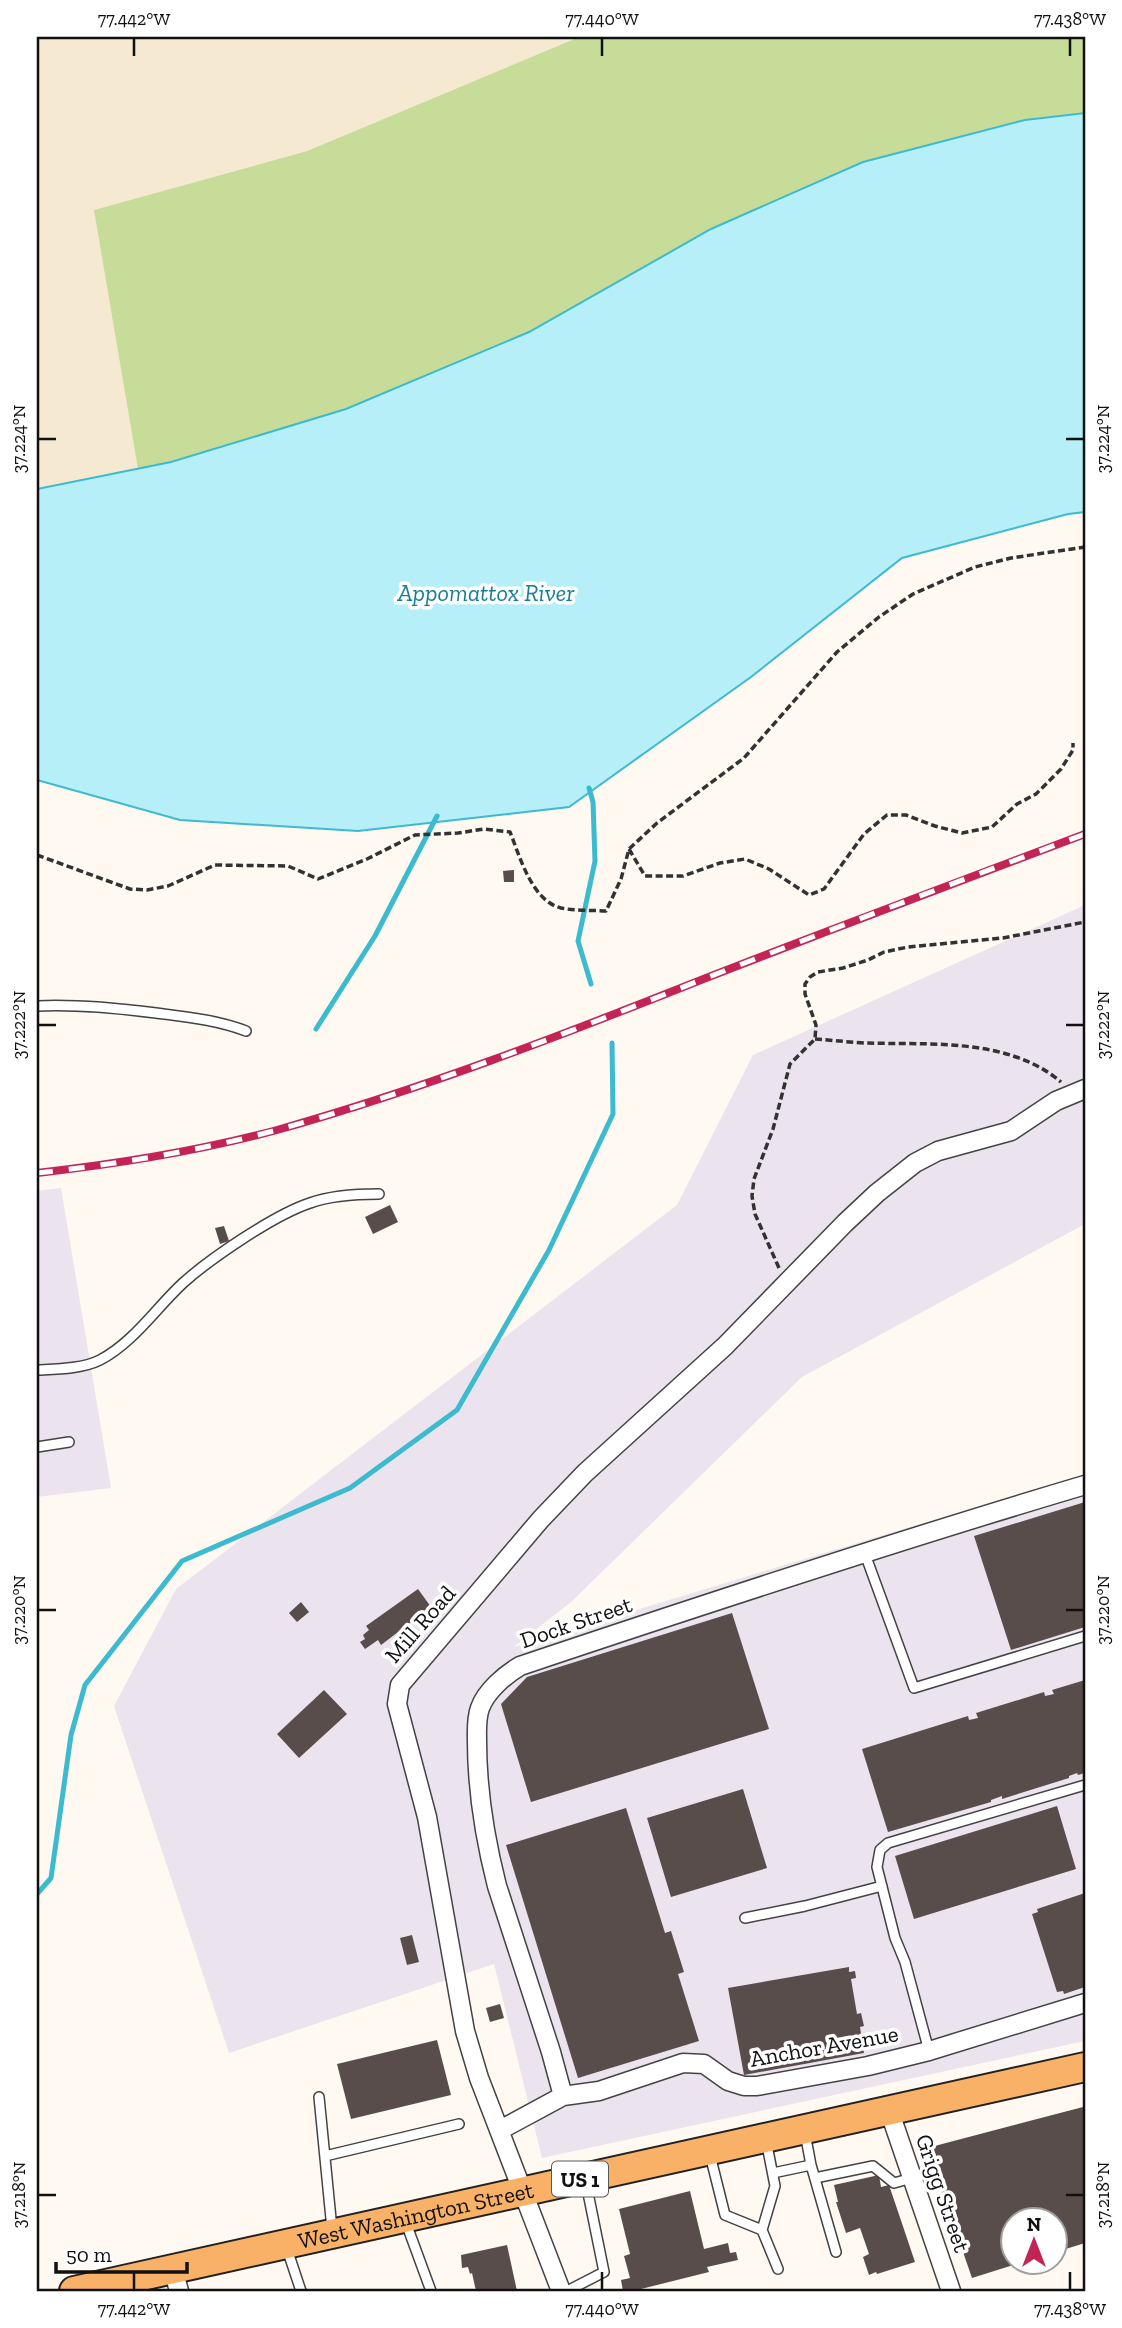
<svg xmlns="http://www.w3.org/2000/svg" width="1122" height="2328" font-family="'Zilla Slab',serif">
	<rect width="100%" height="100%" fill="#fff9f2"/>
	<path fill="#ebe4ee" d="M1085,905V1224L802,1377L571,1602L514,1647L1085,1474V2041L542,2158L494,1964L229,2053L114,1706L176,1589L677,1205L753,1055Z
		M61,1188L111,1488L37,1497V1191Z"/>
	<path fill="#f6e9d2" d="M37,37H579L307,151L95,210L138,469L37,489Z"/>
	<path fill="#c8dc9a" d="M579,37H1085V113L1025,120L863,162L711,229L529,332L347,409L171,462L138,469L94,210L307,151Z"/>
	<path fill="#b6eff7" stroke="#3cbacf" stroke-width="2" d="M1085,113V512L1068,514L902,558L751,677L569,807L358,831L180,820L37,780V489L171,462L346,409L529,332L711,229L863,162L1025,120Z"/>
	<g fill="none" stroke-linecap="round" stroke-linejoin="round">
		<path stroke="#3cbacf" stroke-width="5" d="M589,788L593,802L595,861L578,941L591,984
			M316,1029L375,936L437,816
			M37,1894L51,1878L71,1735L85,1685L182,1561L350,1488L457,1410L549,1250L613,1114L612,1043"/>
	</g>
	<path fill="#594d4c" d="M514,870V882H504L503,871Z
		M390,1205L398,1222L373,1234L365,1217Z
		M224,1226L229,1241L220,1244L215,1228Z
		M1085,1502V1627L1011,1650L974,1536Z
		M418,1589L431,1607L381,1645L378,1640L365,1649L360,1642L365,1639L363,1635L369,1630L366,1626Z
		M301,1602L309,1612L297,1622L289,1613Z
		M732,1613L769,1729L531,1802L501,1704L527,1677Z
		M1085,1680V1773L1078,1775L1077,1773L1069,1776V1778L1002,1799V1796L991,1800V1802L888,1832L862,1749L968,1716L969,1720L978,1718L976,1713L1044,1692L1045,1696L1054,1694L1052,1690Z
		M324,1690L347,1714L299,1758L277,1734Z
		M743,1789L767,1868L671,1897L647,1818Z
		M1057,1806L1076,1869L914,1919L895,1856Z
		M626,1808L665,1933L671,1931L684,1972L678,1974L699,2041L578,2078L506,1845Z
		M1085,1893V1987L1064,1994L1063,1991L1057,1992L1032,1914L1038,1912L1037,1909Z
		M412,1935L419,1962L407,1965L400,1938Z
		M849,1967V1972L855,1971L856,1978L851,1979L857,2014L861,2013L864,2026L860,2027L864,2053L744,2075L728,1988Z
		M500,2004L504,2018L490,2022L486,2008Z
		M437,2040L451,2095L351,2119L337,2064Z
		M1083,2107L1085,2115V2243L1056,2252V2220H1014V2262H1023L972,2278L927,2148Z
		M879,2175L881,2187L889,2185L915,2262L877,2274L876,2272L869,2275L863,2257L869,2254L860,2228L846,2233L836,2202H838L834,2185Z
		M690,2191L704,2249L728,2243L730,2253L736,2252L738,2260L707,2267L709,2272L633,2291H623L621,2280L630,2278L624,2256L630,2254L619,2209Z
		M507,2245L517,2291H476L472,2273L470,2274L468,2267L462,2268L461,2255Z"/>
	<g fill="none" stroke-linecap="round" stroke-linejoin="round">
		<g stroke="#434343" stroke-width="12">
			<path id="service" d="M37,1006C77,1004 116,1008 156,1013C187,1017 217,1020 246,1031
				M37,1370C57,1369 82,1369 100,1360C133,1343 156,1308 183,1283C211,1258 274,1215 310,1203C332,1195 356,1194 379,1194
				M37,1447L69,1442
				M865,1554L914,1688L1085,1636
				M745,1918L805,1906L882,1886
				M929,2051L905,1962L895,1938L877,1867L880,1850L888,1843L1085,1785
				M319,2097L332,2229
				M710,2155L725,2215L762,2230L778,2269
				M325,2156L459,2124
				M811,2165L836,2252
				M773,2173L811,2165L805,2133
				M815,2178L873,2166L894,2183L912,2178
				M406,2223L431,2291
				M762,2230L775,2186L766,2140
				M286,2246L301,2291
				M567,2291L604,2272L586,2183"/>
		</g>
		<g stroke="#434343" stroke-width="21">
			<path id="minor" d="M563,2096L551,2052L497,1886C485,1839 477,1790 477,1741C477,1730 476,1719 480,1708C486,1691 505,1675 520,1666C708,1603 896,1541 1085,1485
				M889,2110L951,2291
				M500,2130L563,2096L599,2091L683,2063L704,2064L728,2081L744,2086H757L868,2066L929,2051L1085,2003
				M173,2269L179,2291
				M561,2291L479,2078L465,2031L427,1817L397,1704L400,1685L541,1519L585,1473L725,1346L845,1223L877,1193L915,1163L938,1151L1011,1131L1056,1101L1085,1089"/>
		</g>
		<g stroke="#212121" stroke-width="32">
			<g id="primary">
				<path id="s1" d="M74,2291L1085,2067"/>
			</g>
		</g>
		<path stroke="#323232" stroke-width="3.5" stroke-dasharray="7 3.5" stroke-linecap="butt" d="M629,849L645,876H683L720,863L745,859L769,869L809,895L824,889L864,834L887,815H906L935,826L962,833L992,827L1017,804L1036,794L1061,769L1073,750V743
			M37,855L130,889L147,890L168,886L215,865L288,866L318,879L367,859L415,835L458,833L484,829L510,832C520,857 532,901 561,908C575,911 592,910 606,911L621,879L629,849L657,823L744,758L837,652L879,617L913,594L975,567L1011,558L1085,547
			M815,1039C831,1040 847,1042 864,1043C928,1045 1008,1037 1061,1082
			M779,1268L755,1214L752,1196L754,1179L773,1129L790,1064L815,1039L816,1025L805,994V984L810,977L818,972L843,968L868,960L884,952L908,947L1003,938L1085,922"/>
		<use href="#service" stroke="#fff" stroke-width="9"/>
		<use href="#minor" stroke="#fff" stroke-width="18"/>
		<use href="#primary" stroke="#f9b168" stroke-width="28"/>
		<g stroke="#c22555" stroke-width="8">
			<path id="rail" d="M37,1173C117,1164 199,1151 277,1130C423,1089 565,1034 706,978C832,929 959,881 1085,834"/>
		</g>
		<use href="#rail" stroke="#fff" stroke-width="5" stroke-dasharray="16" stroke-linecap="butt"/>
	</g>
	<path fill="none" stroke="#101010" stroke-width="2.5" d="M134,38V56M602,38V56M1070,38V56M38,439H56M1066,439H1084M38,1025H56M1066,1025H1084M38,1610H56M1066,1610H1084M38,2195H56M1066,2195H1084M134,2272V2290M602,2272V2290M1070,2272V2290"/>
	<g text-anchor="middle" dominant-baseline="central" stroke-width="7" stroke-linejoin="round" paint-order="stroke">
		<rect fill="#fff" stroke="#585858" stroke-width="2" x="552" y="2161.5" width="56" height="35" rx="5"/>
		<g font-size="21" font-weight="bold" fill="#101010">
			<text x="580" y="2179">US 1</text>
		</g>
		<g font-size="23" fill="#101010" stroke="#fff">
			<text transform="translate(576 1622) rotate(-19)">Dock Street</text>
			<text transform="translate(420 1624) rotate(-49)">Mill Road</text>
			<text transform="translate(824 2046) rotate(-10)">Anchor Avenue</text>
			<text transform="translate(943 2193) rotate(71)">Grigg Street</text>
			<text stroke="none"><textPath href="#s1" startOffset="350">West Washington Street</textPath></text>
		</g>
		<g font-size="24" font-style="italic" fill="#167f95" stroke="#fff">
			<text x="486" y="592">Appomattox River</text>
		</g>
	</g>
	<rect width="1122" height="2328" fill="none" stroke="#ffffff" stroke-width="77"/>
	<g transform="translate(1034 2241)"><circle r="33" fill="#ffffff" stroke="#9f9f9f" stroke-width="2"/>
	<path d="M0-5L12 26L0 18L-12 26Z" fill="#c22555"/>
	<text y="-10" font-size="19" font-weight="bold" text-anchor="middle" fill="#101010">N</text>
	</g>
	<path d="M56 2262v10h131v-10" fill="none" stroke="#101010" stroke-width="3.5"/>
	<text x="66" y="2262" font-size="21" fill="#101010" stroke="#ffffff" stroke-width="5" paint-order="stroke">50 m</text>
	<rect x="38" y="38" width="1046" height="2252" fill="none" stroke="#101010" stroke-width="2.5"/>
	<g font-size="18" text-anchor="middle" fill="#101010">
		<text x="134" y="25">77.442°W</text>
		<text x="602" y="25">77.440°W</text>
		<text x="1070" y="25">77.438°W</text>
		<text transform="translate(19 439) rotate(-90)" y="6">37.224°N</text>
		<text transform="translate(1103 439) rotate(-90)" y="6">37.224°N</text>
		<text transform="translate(19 1025) rotate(-90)" y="6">37.222°N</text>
		<text transform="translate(1103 1025) rotate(-90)" y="6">37.222°N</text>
		<text transform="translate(19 1610) rotate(-90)" y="6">37.220°N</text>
		<text transform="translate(1103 1610) rotate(-90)" y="6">37.220°N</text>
		<text transform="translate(19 2195) rotate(-90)" y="6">37.218°N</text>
		<text transform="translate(1103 2195) rotate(-90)" y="6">37.218°N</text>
		<text x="134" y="2315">77.442°W</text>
		<text x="602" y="2315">77.440°W</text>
		<text x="1070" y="2315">77.438°W</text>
	</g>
</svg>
